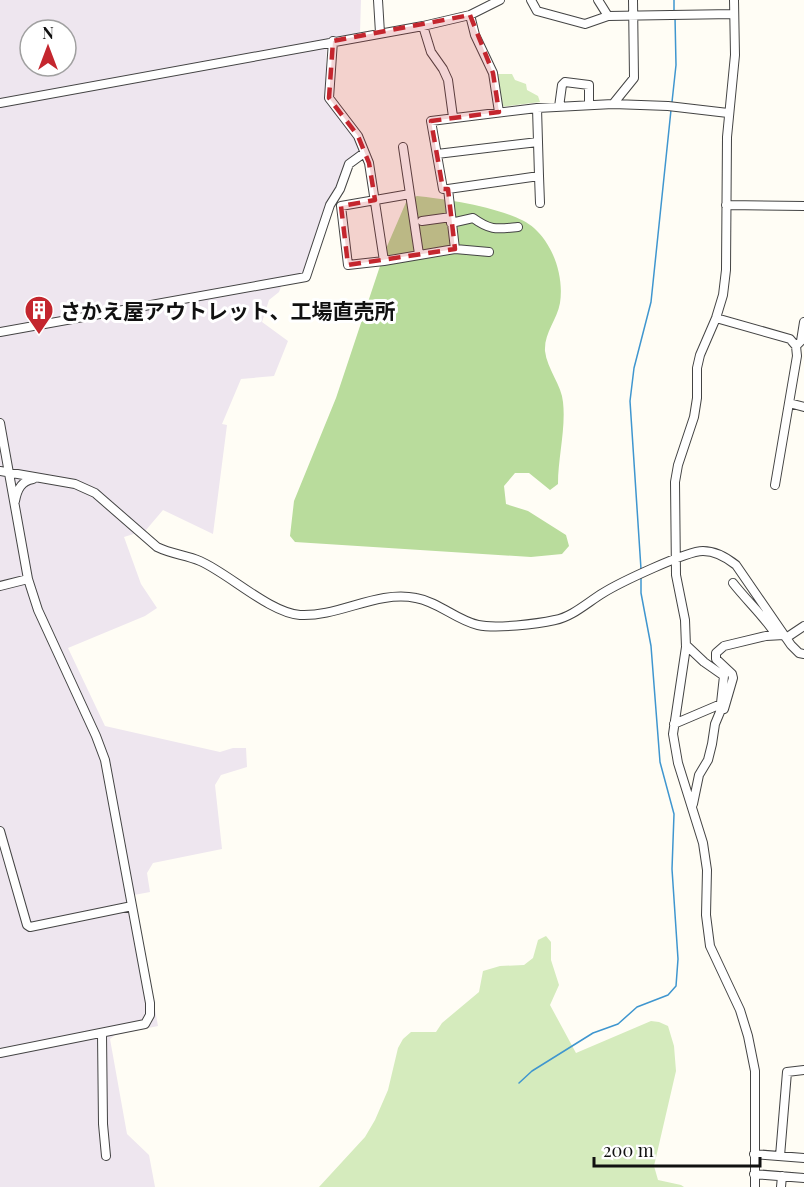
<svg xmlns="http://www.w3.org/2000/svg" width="804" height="1187" font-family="'Playfair Display','Noto Sans JP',serif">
	<rect width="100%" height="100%" fill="#fffdf5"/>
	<path fill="#eee6ef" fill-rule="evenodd" d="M0,0H361L360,33L327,39L325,99L355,137L360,153L349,161L305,274L284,278L279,292L269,300L262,322L288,341L274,376L241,379L222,424L227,425L213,534L163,510L146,530L124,537L141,584L157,608L145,616L68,648L105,726L220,752L233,748H246L247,767L221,775L215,785L222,849L153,863L147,873L150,892L134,895L158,1026L115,1035L110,1039L127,1134L149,1155L155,1187H0ZM30,30H66V66H30Z"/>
	<path fill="#d5ebbd" d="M496,74H512L515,80L526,84L527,90L538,96L540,102L500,107Z
		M546,936L551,942V960L559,985L550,1005L576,1053L651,1021L659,1022L668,1026L674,1046L676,1071L654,1166L658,1180L681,1185L684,1187H319L365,1137L375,1120L388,1090L398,1048L403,1039L411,1032H436L442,1023L479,992L483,971L500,966L524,965L533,958L538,940Z"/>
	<path fill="#b9dc9c" d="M417,196C447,199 513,209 534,228C554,246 564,277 560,303C557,320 544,333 545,351C547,369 562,386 563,402C566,428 558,458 558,484L550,490L529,473H515L504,486L506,504L528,511L566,535L569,546L562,554L531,557L295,542L290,536L294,501L336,398L385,251L407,200Z"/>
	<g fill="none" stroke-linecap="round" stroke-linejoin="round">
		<path stroke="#3f96cf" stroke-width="1.5" d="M674,0V12
			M672,102L676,65L675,17
			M641,569L630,401L634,368L651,302L671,110
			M519,1083L532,1071L593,1033L618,1024L637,1007L668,995L676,986L678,959L672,869L674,814L660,762L651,646L641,593V576"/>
		<g stroke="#444" stroke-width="10">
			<path id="minor" d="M378,0L380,33
				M531,0L537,11L585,24L608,16L734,14
				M598,0L608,16
				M734,0L735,55L727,137L726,270L723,295L716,318L700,355L697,368V398L694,417L678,465L675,482L676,575L685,620L686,647L673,734L678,763L703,843L707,870L706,915L710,946L740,1010L748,1036L755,1071V1187
				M470,15L475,35L493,73L499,112
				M423,26L431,52L443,69L448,80L453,117
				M333,41L329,98L358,136L369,163L384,261L455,249L448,189H443L431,121L537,108L613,104L634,78L633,0
				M0,103L423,26L470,15L500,0
				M613,104L668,106L728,113
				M559,107L562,85L565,82L589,85V105
				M403,147L410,194
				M437,154L538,142
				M539,176L540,203
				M448,189L539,176L537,108
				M726,205L804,206
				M422,221L451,217
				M451,223L473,218C491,231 497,229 518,227
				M455,249L489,252
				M384,261L348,265L341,206L410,194L419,254
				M716,318L790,339L796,346L797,356L775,485
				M0,332L306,277L330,205L340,189L349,164L364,153
				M796,346L801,341L804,322
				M789,403L804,407
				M0,423L28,579L38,610L96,736L105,760L150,1003V1015L145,1024L0,1053
				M0,471L75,484L95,493L157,547C171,554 186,555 200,561C228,573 270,613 300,615C339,617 377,590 416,598C439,602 456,620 478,625C496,629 537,624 555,620C572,617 588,602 603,593C619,583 686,551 703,551C716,551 726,557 736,565L791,645L799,653L804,654
				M15,501C17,490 21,481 33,479
				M733,583C747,601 764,616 776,635
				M0,586L28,579
				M786,638L804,626
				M686,645L704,662L724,676L720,712L715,724L712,744L708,760L699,775L693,804
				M724,709L733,678L732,674L716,659V653L724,646L766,636L784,635
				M674,724L721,704
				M0,831L27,925L30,927L132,906
				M102,1034L103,1124L106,1156
				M754,1154L804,1158
				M780,1156L787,1072L804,1070
				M754,1174L804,1178
				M781,1187L782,1176"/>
		</g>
		<use href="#minor" stroke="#fff" stroke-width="8"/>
	</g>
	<path fill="#c4262e" fill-opacity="0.2" stroke="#c4262e" stroke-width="4.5" stroke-dasharray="12 8" stroke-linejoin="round" d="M470,15L493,73L499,112L431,121L443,189H448L455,249L348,265L341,206L375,200L369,163L358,136L329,98L333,41Z"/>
	<defs>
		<g id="building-pin" transform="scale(1.5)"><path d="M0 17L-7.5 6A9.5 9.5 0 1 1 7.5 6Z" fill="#c4262e" stroke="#fff"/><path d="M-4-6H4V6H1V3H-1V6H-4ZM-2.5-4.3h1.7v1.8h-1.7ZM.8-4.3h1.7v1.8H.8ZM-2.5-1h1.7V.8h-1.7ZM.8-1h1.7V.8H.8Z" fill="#fff"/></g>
	</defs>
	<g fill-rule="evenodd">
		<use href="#building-pin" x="39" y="310"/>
	</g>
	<g text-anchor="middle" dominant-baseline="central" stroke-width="6" stroke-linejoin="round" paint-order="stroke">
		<g font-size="21" font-weight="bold" fill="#111" stroke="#fff" text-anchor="start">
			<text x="60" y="310">さかえ屋アウトレット、工場直売所</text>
		</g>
	</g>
	<g transform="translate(48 48)"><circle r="28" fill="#ffffff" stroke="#a0a0a0" stroke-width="1.5"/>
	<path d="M0-4.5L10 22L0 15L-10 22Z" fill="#c4262e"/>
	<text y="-9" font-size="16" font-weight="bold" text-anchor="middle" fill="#111111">N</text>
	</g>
	<path d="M594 1157v9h166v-9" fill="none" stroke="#111111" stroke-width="3"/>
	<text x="603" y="1157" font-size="18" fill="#111111" stroke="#ffffff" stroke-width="4.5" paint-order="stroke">200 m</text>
</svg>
